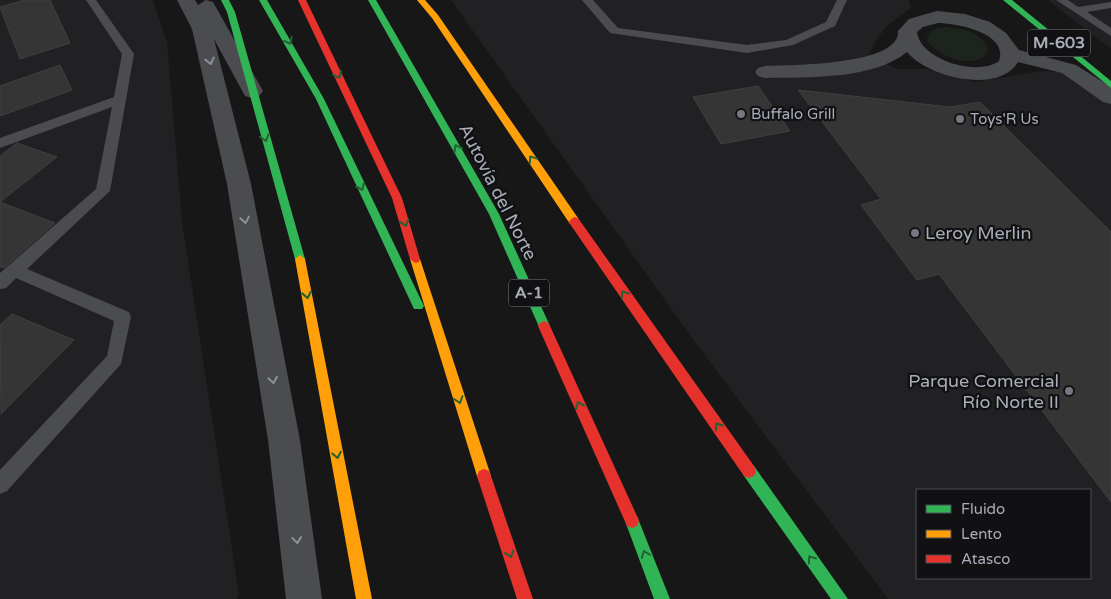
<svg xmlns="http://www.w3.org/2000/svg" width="1111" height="599" font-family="'Varela Round',sans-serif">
	<rect width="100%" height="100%" fill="#171717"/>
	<path fill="#212123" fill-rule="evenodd" d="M0,0H153L167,42L182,222L239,595L237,599H0Z
		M451,0H909L911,8L888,25L876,40L869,55L897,69H928L975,82L1042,71L1060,72L1080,81L1111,103V599H888L697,345ZM917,490H1090V578H917Z
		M1048,0H1111V49Z"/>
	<path fill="#1d241e" d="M945,27C962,28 981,32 988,49C981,73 936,57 927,40C928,29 936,28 945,27Z"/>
	<path fill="#353536" stroke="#3f4043" d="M25,0H50L70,43L20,59L0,7Z
		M60,65L72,90L0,116V86Z
		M758,86L790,131L721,144L693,97Z
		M798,90L950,107L980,102L1111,232V502L939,274L917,280L861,205L881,199Z
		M17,143L57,157L0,202L55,223L4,268L0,267V156Z
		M12,314L74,340L1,414L0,325Z"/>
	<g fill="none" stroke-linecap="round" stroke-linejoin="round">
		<path fill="#4b4c50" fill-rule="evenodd" d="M86,0H96L134,54L110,191L27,269L129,312L131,317L121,364L7,491L0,494V470L107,356L114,321L16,278L6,288L0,289V273L96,189L112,107L0,148V138L114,97L122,54Z
			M582,0H593L618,28L747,45L786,40L826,22L837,0H847L835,26L793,45L747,53L610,33Z
			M1056,0H1068L1078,7L1111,2V8L1087,12L1111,28V36Z"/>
		<path fill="#4b4c50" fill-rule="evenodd" d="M177,0H195L198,5L206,0L213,2L263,91L259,96L252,98L245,96L214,39L251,184L300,440L322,599H286L268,440L227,184L192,29Z
			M937,11L965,14L990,22L1006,33L1019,50L1076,65L1111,87V104L1103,102L1062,73L1018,62C999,95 927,77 907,52C873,80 807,77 765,78L758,76L755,72L758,68L765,66C788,65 901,66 898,31L909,19ZM938,23C956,23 1009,33 999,61C978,77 920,60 917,32L923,27Z"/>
		<path fill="#30b455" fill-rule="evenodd" d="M221,0H229L235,12L305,259L300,263L295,259L227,12Z
			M259,0H267L324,99L424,306L422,309H414L316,99Z
			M368,0H376L499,214L550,326L548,329L544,331L540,329L489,214Z
			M1003,0H1012L1111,81V88Z
			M749,464L754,466L848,599H831L744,476L742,471L744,466Z
			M632,514L637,516L670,599H654L625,521L627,516Z"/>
		<path fill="#ff9f0a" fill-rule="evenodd" d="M417,0H425L438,15L578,218L579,221L578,224H570L432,18Z
			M300,255L305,259L372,599H356L295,259Z
			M415,255L420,259L491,476L489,481L484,483L479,481L477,476L410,259Z"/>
		<path fill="#e5322d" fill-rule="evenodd" d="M298,0H306L402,198L420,259L419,262L415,263L410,259L392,198Z
			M574,217L578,218L754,466L756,471L754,476L749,478L744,476L570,224L569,221Z
			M544,321L548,323L550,326L637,516L639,521L637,526L632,528L627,526L538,326L540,323Z
			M484,469L489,471L491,476L533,599H517L477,476L479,471Z"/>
	</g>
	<defs><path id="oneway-chevron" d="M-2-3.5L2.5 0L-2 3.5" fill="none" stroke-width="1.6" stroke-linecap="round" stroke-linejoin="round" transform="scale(1.25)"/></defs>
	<g stroke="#206234">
		<use href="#oneway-chevron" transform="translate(289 41) rotate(61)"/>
		<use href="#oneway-chevron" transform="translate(338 75) rotate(64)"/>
		<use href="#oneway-chevron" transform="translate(265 138) rotate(74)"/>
		<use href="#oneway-chevron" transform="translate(457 148) rotate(-119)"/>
		<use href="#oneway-chevron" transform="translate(532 159) rotate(-124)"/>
		<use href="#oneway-chevron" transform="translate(361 187) rotate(66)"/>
		<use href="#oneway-chevron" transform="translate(405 223) rotate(73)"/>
		<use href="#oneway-chevron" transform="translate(624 294) rotate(-124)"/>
		<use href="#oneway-chevron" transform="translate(307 295) rotate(79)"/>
		<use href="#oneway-chevron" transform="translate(459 400) rotate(72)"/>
		<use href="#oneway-chevron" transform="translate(579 405) rotate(-114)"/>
		<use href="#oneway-chevron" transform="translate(718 426) rotate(-125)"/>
		<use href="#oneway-chevron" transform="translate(337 455) rotate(79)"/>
		<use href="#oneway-chevron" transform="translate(510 554) rotate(72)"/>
		<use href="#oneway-chevron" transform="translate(645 554) rotate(-111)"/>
		<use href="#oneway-chevron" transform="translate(811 559) rotate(-125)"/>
	</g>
	<g stroke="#8c9099">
		<use href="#oneway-chevron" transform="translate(210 61) rotate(77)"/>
		<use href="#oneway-chevron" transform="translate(245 220) rotate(80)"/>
		<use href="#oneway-chevron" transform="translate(273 380) rotate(80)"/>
		<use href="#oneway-chevron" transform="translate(297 540) rotate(83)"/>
	</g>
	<g fill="#757880" stroke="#111113" stroke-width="2">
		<circle cx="741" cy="114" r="5"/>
		<circle cx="960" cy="119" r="5"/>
		<circle cx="915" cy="233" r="5"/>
		<circle cx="1069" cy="391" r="5"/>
	</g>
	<g text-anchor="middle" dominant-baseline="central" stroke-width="4.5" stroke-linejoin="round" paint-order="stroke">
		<g font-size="15" fill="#a8adb8" stroke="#111113" text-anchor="start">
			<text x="751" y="114">Buffalo Grill</text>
			<text x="970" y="119">Toys'R Us</text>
		</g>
		<g fill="#111113" stroke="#7b7e86" stroke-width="1">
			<rect x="1028" y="29.5" width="62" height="27" rx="4"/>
			<rect x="509" y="279.5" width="40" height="27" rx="4"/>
		</g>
		<g font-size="16" font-weight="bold" fill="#a8adb8">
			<text x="1059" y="43">M-603</text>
			<text x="529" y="293">A-1</text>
		</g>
		<g font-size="18" fill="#a8adb8" stroke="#111113">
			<text transform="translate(498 192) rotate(63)">Autovía del Norte</text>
		</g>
		<g font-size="18" fill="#a8adb8" stroke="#111113" text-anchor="start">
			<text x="925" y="233">Leroy Merlin</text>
			<text x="1059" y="381" text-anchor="end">Parque Comercial<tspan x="1059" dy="21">Río Norte II</tspan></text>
		</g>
	</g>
	<rect x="916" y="489" width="175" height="90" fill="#111113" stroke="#4d4f55"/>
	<rect x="926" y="505" width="25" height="8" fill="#30b455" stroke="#4d4f55"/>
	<text x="961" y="514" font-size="15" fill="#a8adb8">Fluido</text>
	<rect x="926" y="530" width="25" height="8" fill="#ff9f0a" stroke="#4d4f55"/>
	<text x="961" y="539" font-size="15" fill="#a8adb8">Lento</text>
	<rect x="926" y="555" width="25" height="8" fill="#e5322d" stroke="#4d4f55"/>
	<text x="961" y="564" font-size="15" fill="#a8adb8">Atasco</text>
</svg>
